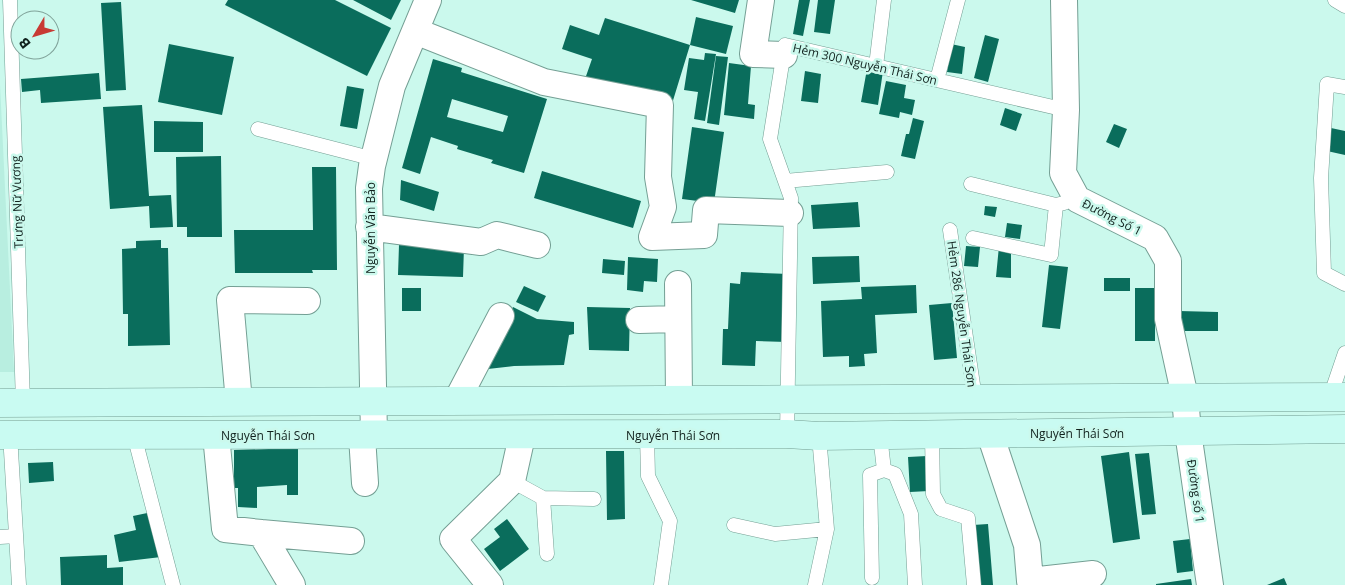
<svg xmlns="http://www.w3.org/2000/svg" width="1345" height="585" font-family="'Open Sans',sans-serif">
	<rect width="100%" height="100%" fill="#cbf9ed"/>
	<path fill="#b8eee0" d="M0,85L14,372H0Z"/>
	<path fill="#0a6d5c" fill-rule="evenodd" d="M228,0H335L391,28L367,76L225,5Z
		M353,0H401L391,20Z
		M691,0H739L735,13Z
		M799,0H810L803,36L793,34Z
		M818,0H835L830,34L814,32Z
		M121,2L126,90L106,91L101,3Z
		M696,17L733,26L726,54L690,45Z
		M605,18L690,45L671,107L585,79L592,59L562,49L570,25L599,35Z
		M985,35L999,39L988,82L974,78Z
		M169,44L234,57L222,115L158,102Z
		M951,44L965,47L962,74L947,72Z
		M705,53L716,54L705,121L694,119L698,92L684,90L689,58L704,60Z
		M716,56L728,57L719,125L707,123Z
		M433,59L462,68L461,72L547,99L524,173L491,163L493,160L457,149L458,146L431,137L420,174L402,168ZM452,99L508,116L503,132L447,117Z
		M729,63L751,66L748,104L755,105L754,119L724,115Z
		M867,69L883,71L878,105L861,102Z
		M805,71L821,74L818,103L801,101Z
		M99,73L101,99L41,103L40,90L22,92L21,79Z
		M886,81L906,85L904,98L915,100L912,115L900,112L899,118L879,114Z
		M347,86L364,89L357,129L340,126Z
		M142,105L149,196L171,195L173,227L150,228L149,206L110,209L103,107Z
		M1005,108L1022,114L1016,131L1000,125Z
		M913,118L924,121L915,159L901,156L906,134H909Z
		M154,121L203,122V152H154Z
		M1114,124L1127,129L1119,148L1106,142Z
		M692,127L724,132L714,203L682,199Z
		M1331,128L1345,131V155L1327,151Z
		M221,156L222,237H187V227H177L176,157Z
		M312,167H336L337,270H312L313,273H235L234,230H313Z
		M542,171L641,201L633,228L534,198Z
		M401,180L439,192L434,211L400,200Z
		M858,202L860,227L813,229L811,205Z
		M985,206L997,207L995,217L984,215Z
		M1007,223L1022,225L1020,239L1005,237Z
		M161,240V248H168L170,345L128,346V314H123L122,249L136,248V241Z
		M399,245L464,247L463,277L398,275Z
		M966,246L980,247L978,267L964,266Z
		M999,246L1011,250V278L996,277Z
		M859,256L860,282L813,284L812,257Z
		M628,257L658,259L657,282L644,281L643,292L627,290Z
		M603,259L625,261L624,275L602,273Z
		M1049,265L1068,267L1060,329L1042,327Z
		M741,272L789,274L787,342L756,341L755,366L722,365L723,329H728L730,283L740,284Z
		M1104,278H1130V291H1104Z
		M916,285L917,313L875,315L877,353L864,354L865,366L849,367V356L823,357L821,301L862,299L861,287Z
		M524,286L546,296L538,312L516,302Z
		M402,288H421V311H402Z
		M1135,288H1155V341H1135Z
		M952,303L957,358L934,360L929,305Z
		M513,307L537,319L574,322V334L569,335L564,365L514,366L479,370Z
		M587,307L630,308L629,351L589,350Z
		M1179,311L1218,312V331H1179Z
		M269,449H298V495H287V485L257,487V508L238,507V488H234V450Z
		M606,451H624L625,519L607,520Z
		M1129,452L1140,539L1113,543L1101,456Z
		M1149,453L1156,514L1142,515L1135,454Z
		M927,456L929,491L910,492L908,457Z
		M53,462L54,481L29,483L28,463Z
		M152,512L161,557L119,562L114,535L136,530L133,516Z
		M507,519L529,549L500,571L484,549L500,537L494,529Z
		M988,524L993,585H978L973,525Z
		M1190,539L1193,571L1177,573L1173,541Z
		M107,555V568L123,567V585H61L60,557Z
		M1284,578L1287,585H1267Z
		M1191,579L1192,585H1156V584Z"/>
	<g fill="none" stroke-linecap="round" stroke-linejoin="round">
		<g stroke="#749f94" stroke-width="15">
			<path id="lane" d="M10,0L23,403
				M1335,0L1345,6
				M876,66L884,0
				M937,80L958,0
				M1345,87L1327,84L1321,178L1324,273L1345,284
				M258,129L374,159
				M785,181L887,172
				M971,184L1056,205L1064,203
				M950,230L975,398
				M973,238L1051,255L1056,205
				M1330,397L1345,353
				M10,434L19,585
				M787,434L791,198L770,139L785,45L1066,110
				M932,434L933,494L941,509L968,518L974,585
				M134,435L173,585
				M647,435L648,476L670,521L661,585
				M880,435L884,470L895,474L911,514L915,585
				M512,481L543,498L594,499
				M543,498L547,554
				M734,525L775,534L827,529L819,436
				M0,537L16,536
				M872,578L870,475L884,470
				M815,585L827,529"/>
		</g>
		<g stroke="#749f94" stroke-width="28">
			<path id="street" d="M761,0L753,54L784,55
				M1064,0L1066,110L1063,173L1077,199L1155,238L1168,261V319L1185,397L1188,432L1210,585
				M415,31L544,82L660,105L658,177L663,207L652,237L704,235L706,210L790,213
				M369,227L481,242L497,235L537,245
				M678,284L679,400
				M639,320L678,319
				M457,400L501,316
				M239,402L230,300L307,301
				M990,434L1027,545L1030,581L1093,574
				M216,435L225,529L261,533L292,585
				M374,435L369,188L372,166L392,86L428,0
				M362,436L365,483
				M261,533L351,541
				M490,585L453,539L512,481L522,436"/>
		</g>
		<g stroke="#749f94" stroke-width="29">
			<path id="secondary" d="M0,403L1345,397
				M0,435L787,434L819,436L1345,429"/>
		</g>
		<use href="#lane" stroke="#fff" stroke-width="14"/>
		<use href="#street" stroke="#fff" stroke-width="26"/>
		<use href="#secondary" stroke="#c9fbf2" stroke-width="28"/>
	</g>
	<g text-anchor="middle" dominant-baseline="central" stroke-width="5" stroke-linejoin="round" paint-order="stroke">
		<g font-size="12" fill="#10211d" stroke="#cbf9ed">
			<text transform="translate(865 64) rotate(13)">Hẻm 300 Nguyễn Thái Sơn</text>
			<text transform="translate(17 202) rotate(-92)">Trưng Nữ Vương</text>
			<text transform="translate(1112 217) rotate(27)">Đường Số 1</text>
			<text transform="translate(370 228) rotate(-90)">Nguyễn Văn Bảo</text>
			<text transform="translate(962 314) rotate(82)">Hẻm 286 Nguyễn Thái Sơn</text>
			<text x="1077" y="433">Nguyễn Thái Sơn</text>
			<text x="268" y="435">Nguyễn Thái Sơn</text>
			<text x="673" y="435">Nguyễn Thái Sơn</text>
			<text transform="translate(1196 491) rotate(82)">Đường số 1</text>
		</g>
	</g>
	<g transform="translate(35 35) rotate(232)"><circle r="24" fill="#cbf9ed" stroke="#80a39a"/>
	<path d="M0-4L9 19L0 12L-9 19Z" fill="#c83a34"/>
	<text y="-8" font-size="14" font-weight="bold" text-anchor="middle" fill="#10211d">B</text>
	</g>
</svg>
